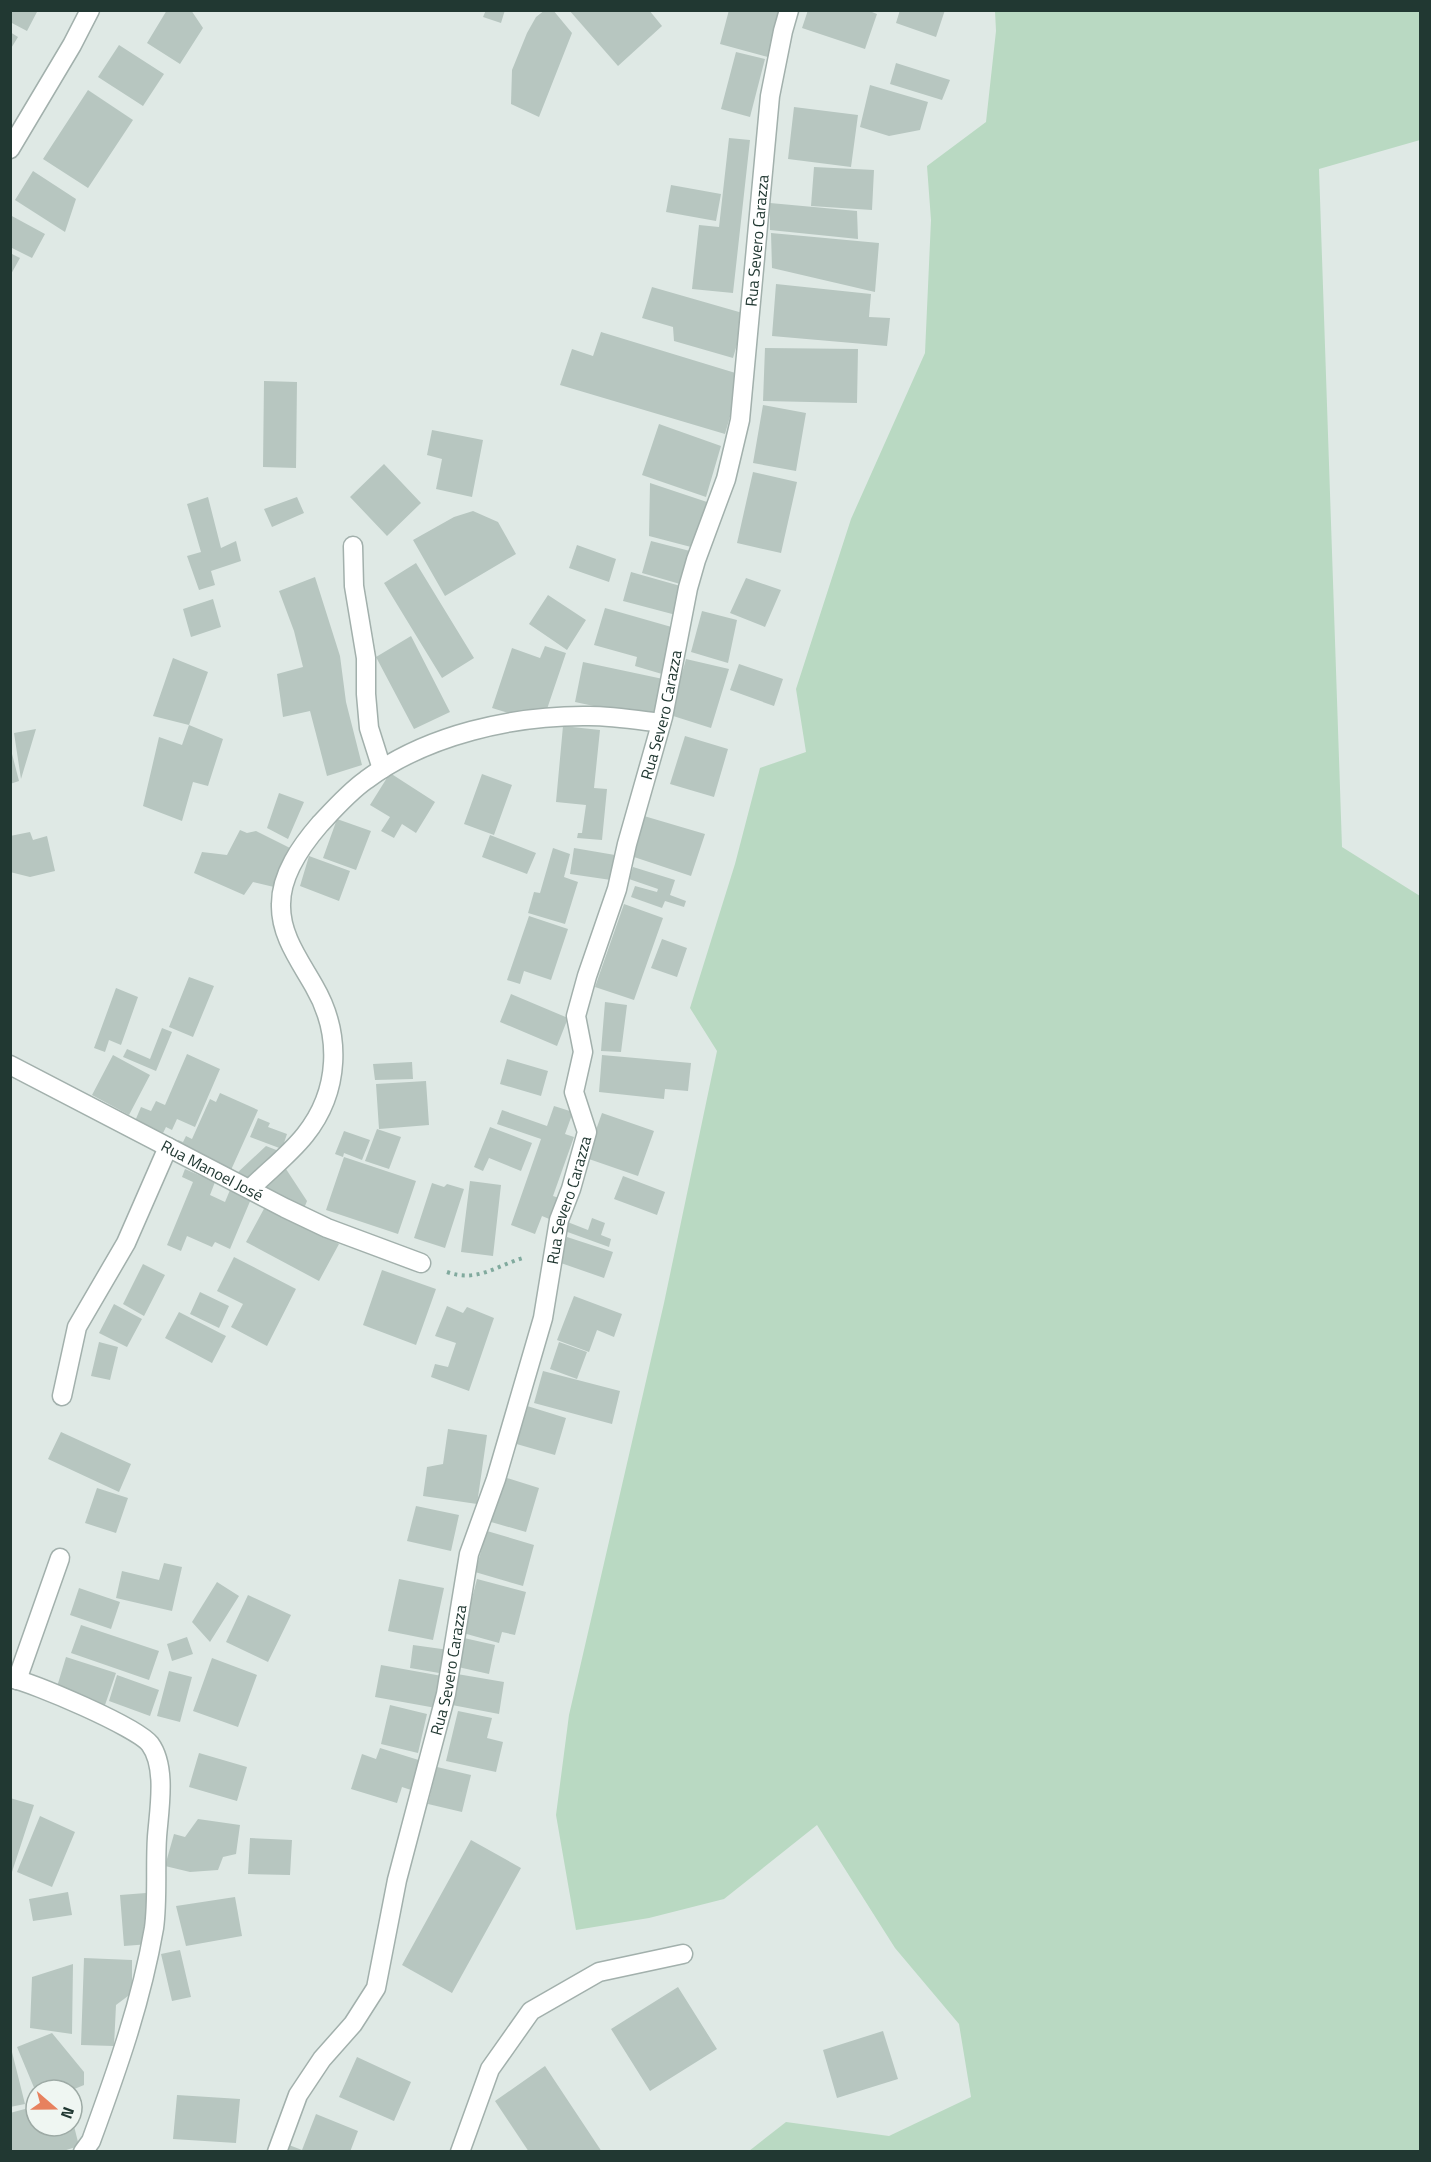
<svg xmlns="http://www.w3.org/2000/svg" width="1431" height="2162" font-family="'Titillium Web',sans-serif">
	<rect width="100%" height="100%" fill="#dfe9e5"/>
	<path fill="#b9d9c2" d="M995,11H1420V140L1319,169L1342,847L1420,896V2151H749L786,2122L889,2136L971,2097L959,2024L895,1948L817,1825L724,1899L649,1918L576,1930L556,1815L569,1715L664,1303L717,1051L690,1008L735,864L760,768L806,752L796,689L851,519L925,353L931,220L927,166L986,122L996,31Z"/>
	<path fill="#b7c6c0" d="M10,10H38L27,31L10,22Z
		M167,10H191L203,28L180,64L147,43Z
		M486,10H505L501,23L483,17Z
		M545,10H553L572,33L539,117L511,104L512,70L527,33L536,17Z
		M569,10H649L662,26L618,66Z
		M729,10H780L768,57L720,44Z
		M808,10H867L877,14L865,49L802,28Z
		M900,10H945L936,37L896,23Z
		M10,32L18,37L10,50Z
		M119,45L164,74L143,106L98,77Z
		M736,52L765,59L750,117L721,109Z
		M896,63L950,80L942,100L890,84Z
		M870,85L928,102L920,130L889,136L860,127Z
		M88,90L133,120L88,188L43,159Z
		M794,107L858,115L851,167L788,159Z
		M729,138L750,140L733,293L692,289L699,225L719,227Z
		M814,167L874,170L872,210L811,206Z
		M33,171L76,199L65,232L15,200Z
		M671,185L721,194L716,221L666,212Z
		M770,203L857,211L858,239L770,230Z
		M10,215L45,234L32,258L10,247Z
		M771,233L879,243L875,292L772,268Z
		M10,253L20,258L10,276Z
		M776,284L871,294L869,317L890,318L887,346L772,336Z
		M652,287L746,314L733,358L674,341L673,327L642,318Z
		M601,332L742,375L725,434L560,385L572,349L593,356Z
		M765,348L858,349L857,403L763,401Z
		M264,381L297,382L296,468L263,467Z
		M763,405L806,413L796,471L753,463Z
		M659,424L721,446L706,497L642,475Z
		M432,430L483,440L472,497L436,489L442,459L427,455Z
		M384,464L421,503L387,536L350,497Z
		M753,472L797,482L781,553L737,543Z
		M650,483L707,502L691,547L649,536Z
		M208,497L221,548L236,541L241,561L211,571L215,585L199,590L187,556L201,552L187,504Z
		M297,497L304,513L272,527L264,509Z
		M473,511L498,522L516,554L445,596L413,540L454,517Z
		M651,541L690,551L680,584L642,573Z
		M577,545L616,559L609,582L569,568Z
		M416,563L474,658L442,678L384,583Z
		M631,572L684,587L676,615L623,601Z
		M315,577L340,656L346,702L362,765L327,776L310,711L283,717L277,674L303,667L294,631L279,591Z
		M746,578L781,590L765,627L730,613Z
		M548,595L586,620L567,650L529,624Z
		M213,599L221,627L191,637L183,609Z
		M605,608L675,628L662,674L635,666L637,657L594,645Z
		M702,611L737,620L728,663L691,652Z
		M411,636L450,712L414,729L376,657Z
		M545,646L566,653L546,712L512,714L492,708L512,648L540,658Z
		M173,658L208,672L189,725L153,716Z
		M686,659L729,669L711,728L670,715Z
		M583,662L663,679L655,719L575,702Z
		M739,664L783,679L774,706L730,690Z
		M189,725L223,739L208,786L193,782L182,821L143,806L159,737L182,745Z
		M563,726L600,730L594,788L607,789L602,840L577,838L578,833H582L586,805L556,802Z
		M36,729L21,779L14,733Z
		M685,736L728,749L714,797L670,784Z
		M10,746L19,781L10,784Z
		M390,773L435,802L416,833L402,824L394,838L381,831L390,817L370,805Z
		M482,774L512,785L494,835L464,824Z
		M279,793L304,802L288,839L267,828Z
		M644,816L705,834L691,876L631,856Z
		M337,819L371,831L356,870L323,858Z
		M240,830L247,833L256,831L290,848L274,887L253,882L244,895L194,873L202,852L227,855Z
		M30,832L33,840L47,836L55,871L30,877L10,872V836Z
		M490,835L536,853L527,874L482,857Z
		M553,848L570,854L564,877L578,882L565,924L528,913L534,892L540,893Z
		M574,848L615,855L611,880L570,874Z
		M309,856L350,871L339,901L300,886Z
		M633,867L675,880L670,895L686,901L684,907L665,901L662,908L631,897L635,886L657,892L658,889L629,879Z
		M624,904L663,918L634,1000L595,987Z
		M529,916L568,929L551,980L524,971L520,984L507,980Z
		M662,939L687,948L677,977L651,968Z
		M189,977L214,986L193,1037L169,1027Z
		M116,988L138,997L121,1045L109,1040L105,1052L94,1048Z
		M511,994L568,1018L557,1046L500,1022Z
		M605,1002L627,1005L621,1052L601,1051Z
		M162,1028L172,1032L156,1071L123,1057L127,1049L150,1059Z
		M187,1054L220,1069L195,1127L177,1119L172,1130L166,1127L163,1133L135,1121L141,1107L151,1111L156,1101L165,1105Z
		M113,1055L150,1075L129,1115L92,1095Z
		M602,1055L691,1063L688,1091L665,1089L664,1099L599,1092Z
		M507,1059L548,1071L541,1096L500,1084Z
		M412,1062L413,1079L375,1080L373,1064Z
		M426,1081L429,1125L379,1129L376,1084Z
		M220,1093L258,1110L231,1170L176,1145L178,1140L183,1142L186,1136L192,1139L210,1099L216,1102Z
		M554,1106L573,1112L565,1134L574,1137L553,1196L562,1199L554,1221L542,1216L535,1234L511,1225L541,1139L497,1124L502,1110L547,1126Z
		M602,1113L654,1131L638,1176L586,1158Z
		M258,1118L270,1123L268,1127L287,1134L282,1149L250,1137Z
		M490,1127L532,1143L521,1171L489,1158L483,1171L474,1167Z
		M377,1129L401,1137L389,1169L365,1161Z
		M344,1131L370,1140L362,1160L344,1153L343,1157L335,1154Z
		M266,1146L284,1153L251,1184L236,1174Z
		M344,1157L416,1181L398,1234L326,1210Z
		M185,1169L215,1182L210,1195L225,1202L230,1190L251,1199L230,1249L215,1242L212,1247L187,1236L181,1251L167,1245L193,1182L182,1177Z
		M286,1169L307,1201L303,1211L261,1192Z
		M623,1176L665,1192L657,1215L614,1199Z
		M470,1181L501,1185L493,1256L461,1252Z
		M432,1183L444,1187L447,1184L464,1189L445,1248L414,1238Z
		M266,1205L339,1244L319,1281L246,1242Z
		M592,1218L605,1223L601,1235L611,1239L609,1247L562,1230L565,1221L588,1230Z
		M567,1237L613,1252L604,1278L558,1262Z
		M234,1257L296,1289L267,1346L231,1327L243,1304L217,1291Z
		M143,1264L165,1275L144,1316L123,1304Z
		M382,1270L436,1289L416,1345L363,1325Z
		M200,1292L229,1306L219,1328L190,1314Z
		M574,1296L622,1314L614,1337L597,1330L589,1352L557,1340Z
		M114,1304L142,1319L127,1347L99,1333Z
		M447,1306L463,1313L467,1307L494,1318L469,1391L431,1377L435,1364L448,1367L456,1343L435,1336Z
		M179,1312L226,1336L212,1363L165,1338Z
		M99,1342L118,1347L110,1380L91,1376Z
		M559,1342L587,1352L577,1379L550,1369Z
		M543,1371L620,1391L612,1424L534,1403Z
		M524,1405L566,1418L555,1455L513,1443Z
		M448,1429L487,1435L477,1504L423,1496L427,1467L443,1464Z
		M61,1432L131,1464L119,1492L48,1459Z
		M504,1477L539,1488L526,1532L491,1522Z
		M97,1488L128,1498L116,1533L85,1523Z
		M416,1506L459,1515L451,1551L407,1541Z
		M487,1531L534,1545L523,1586L475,1572Z
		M164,1563L182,1567L172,1611L116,1598L122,1571L159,1580Z
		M399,1579L444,1588L433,1640L388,1631Z
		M477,1579L526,1592L515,1635L502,1632L499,1643L463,1633Z
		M217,1582L239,1596L210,1642L192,1622Z
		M79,1588L120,1602L111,1629L70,1615Z
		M248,1595L291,1615L268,1662L226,1642Z
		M81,1625L159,1651L149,1680L71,1653Z
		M187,1637L193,1654L172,1661L167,1644Z
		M464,1638L495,1645L489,1674L458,1667Z
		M413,1645L449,1650L445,1674L410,1668Z
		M66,1657L116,1673L105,1705L56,1690Z
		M212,1658L257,1675L238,1727L193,1711Z
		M381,1665L442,1676L436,1708L375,1697Z
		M169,1671L192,1677L180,1722L157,1716Z
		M457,1674L504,1682L499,1714L452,1705Z
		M117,1675L159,1690L150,1716L109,1701Z
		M390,1705L427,1714L418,1753L381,1744Z
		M458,1711L492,1718L487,1738L503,1742L496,1772L446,1761Z
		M380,1748L425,1762L417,1792L402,1787L397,1803L351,1789L362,1754L376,1759Z
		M199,1753L247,1767L237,1801L189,1787Z
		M437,1767L471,1775L462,1812L428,1804Z
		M10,1798L34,1805L11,1875H10Z
		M40,1816L75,1832L52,1887L17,1872Z
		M198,1819L240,1825L236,1854L223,1857L218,1870L190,1872L165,1866L174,1834L185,1837Z
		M250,1838L292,1840L290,1875L248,1874Z
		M471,1840L521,1868L452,1993L402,1965Z
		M68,1892L72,1915L33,1921L29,1899Z
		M146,1893L150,1944L124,1946L120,1895Z
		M235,1897L242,1936L186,1946L176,1906Z
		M180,1950L191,1997L172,2001L161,1954Z
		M84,1958L132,1960V1993L116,2005L114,2046L81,2045Z
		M73,1964L72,2034L30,2028L32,1977Z
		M678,1987L717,2049L650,2091L611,2029Z
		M883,2031L898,2079L837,2098L823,2050Z
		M52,2033L84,2072V2085L72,2090H35L17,2047Z
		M12,2052L25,2104L10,2107V2053Z
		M357,2057L411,2082L394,2121L339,2097Z
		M545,2066L602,2152H529L495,2101Z
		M177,2095L240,2099L236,2143L173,2139Z
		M36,2106V2126H74L79,2146L60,2152H12L10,2113Z
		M316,2114L358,2131L350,2152H287L289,2145L302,2150Z"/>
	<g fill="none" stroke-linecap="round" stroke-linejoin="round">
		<g stroke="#a2b0ac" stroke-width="21">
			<g id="minor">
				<path d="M353,546L354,586L366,658V694L369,728L382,769"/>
				<path id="s1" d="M10,1065L285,1208L327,1228L421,1263"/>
				<path d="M250,1189C268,1171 289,1155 305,1135C340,1091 342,1034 314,986C300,961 280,935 281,904C281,874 301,846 320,824C334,809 349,792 366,780C426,735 514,715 589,716C613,716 637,720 661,723"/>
				<path d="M62,1396L77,1327L126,1243L168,1147"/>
				<path d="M10,1678C34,1683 137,1727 150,1744C167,1767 159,1810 157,1837C155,1867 158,1899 154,1928C141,2003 117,2070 91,2141L83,2152"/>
				<path d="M17,1680L60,1558"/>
				<path id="s2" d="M277,2152L298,2095L322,2059L353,2024L376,1988L397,1880L446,1694L469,1554L496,1479L543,1318L559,1220L571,1189L587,1132L574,1092L583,1052L576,1016L587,976L617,889L627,844L663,717L688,588L696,560L726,479L740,420L770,96L783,31L789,10"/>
				<path d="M460,2152L490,2069L531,2011L599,1972L683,1954"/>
			</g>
		</g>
		<g stroke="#a2b0ac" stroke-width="21">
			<path id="tertiary" d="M10,149L72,45L90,10"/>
		</g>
		<path stroke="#81aa9e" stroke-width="4" stroke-dasharray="3 4.5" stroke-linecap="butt" d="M447,1272C478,1283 497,1265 526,1257"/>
		<use href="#minor" stroke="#fff" stroke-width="18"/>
		<use href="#tertiary" stroke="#fff" stroke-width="18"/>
	</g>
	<g text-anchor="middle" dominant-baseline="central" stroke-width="4.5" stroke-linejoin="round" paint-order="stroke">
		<g font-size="16" fill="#213832" stroke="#eff6f2">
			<text stroke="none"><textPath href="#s2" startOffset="1996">Rua Severo Carazza</textPath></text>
			<text stroke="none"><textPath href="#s2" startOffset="1510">Rua Severo Carazza</textPath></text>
			<text stroke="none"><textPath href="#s1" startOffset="228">Rua Manoel José</textPath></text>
			<text stroke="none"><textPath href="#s2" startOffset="1006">Rua Severo Carazza</textPath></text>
			<text stroke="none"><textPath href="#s2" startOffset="520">Rua Severo Carazza</textPath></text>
		</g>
	</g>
	<rect width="1431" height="2162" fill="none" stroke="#213832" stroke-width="24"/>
	<g transform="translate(54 2108) rotate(110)"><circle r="28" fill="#eff6f2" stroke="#9daaa5" stroke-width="1.5"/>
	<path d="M0-4.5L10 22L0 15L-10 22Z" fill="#e7815e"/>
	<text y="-9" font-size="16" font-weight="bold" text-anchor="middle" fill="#213832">N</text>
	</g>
</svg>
